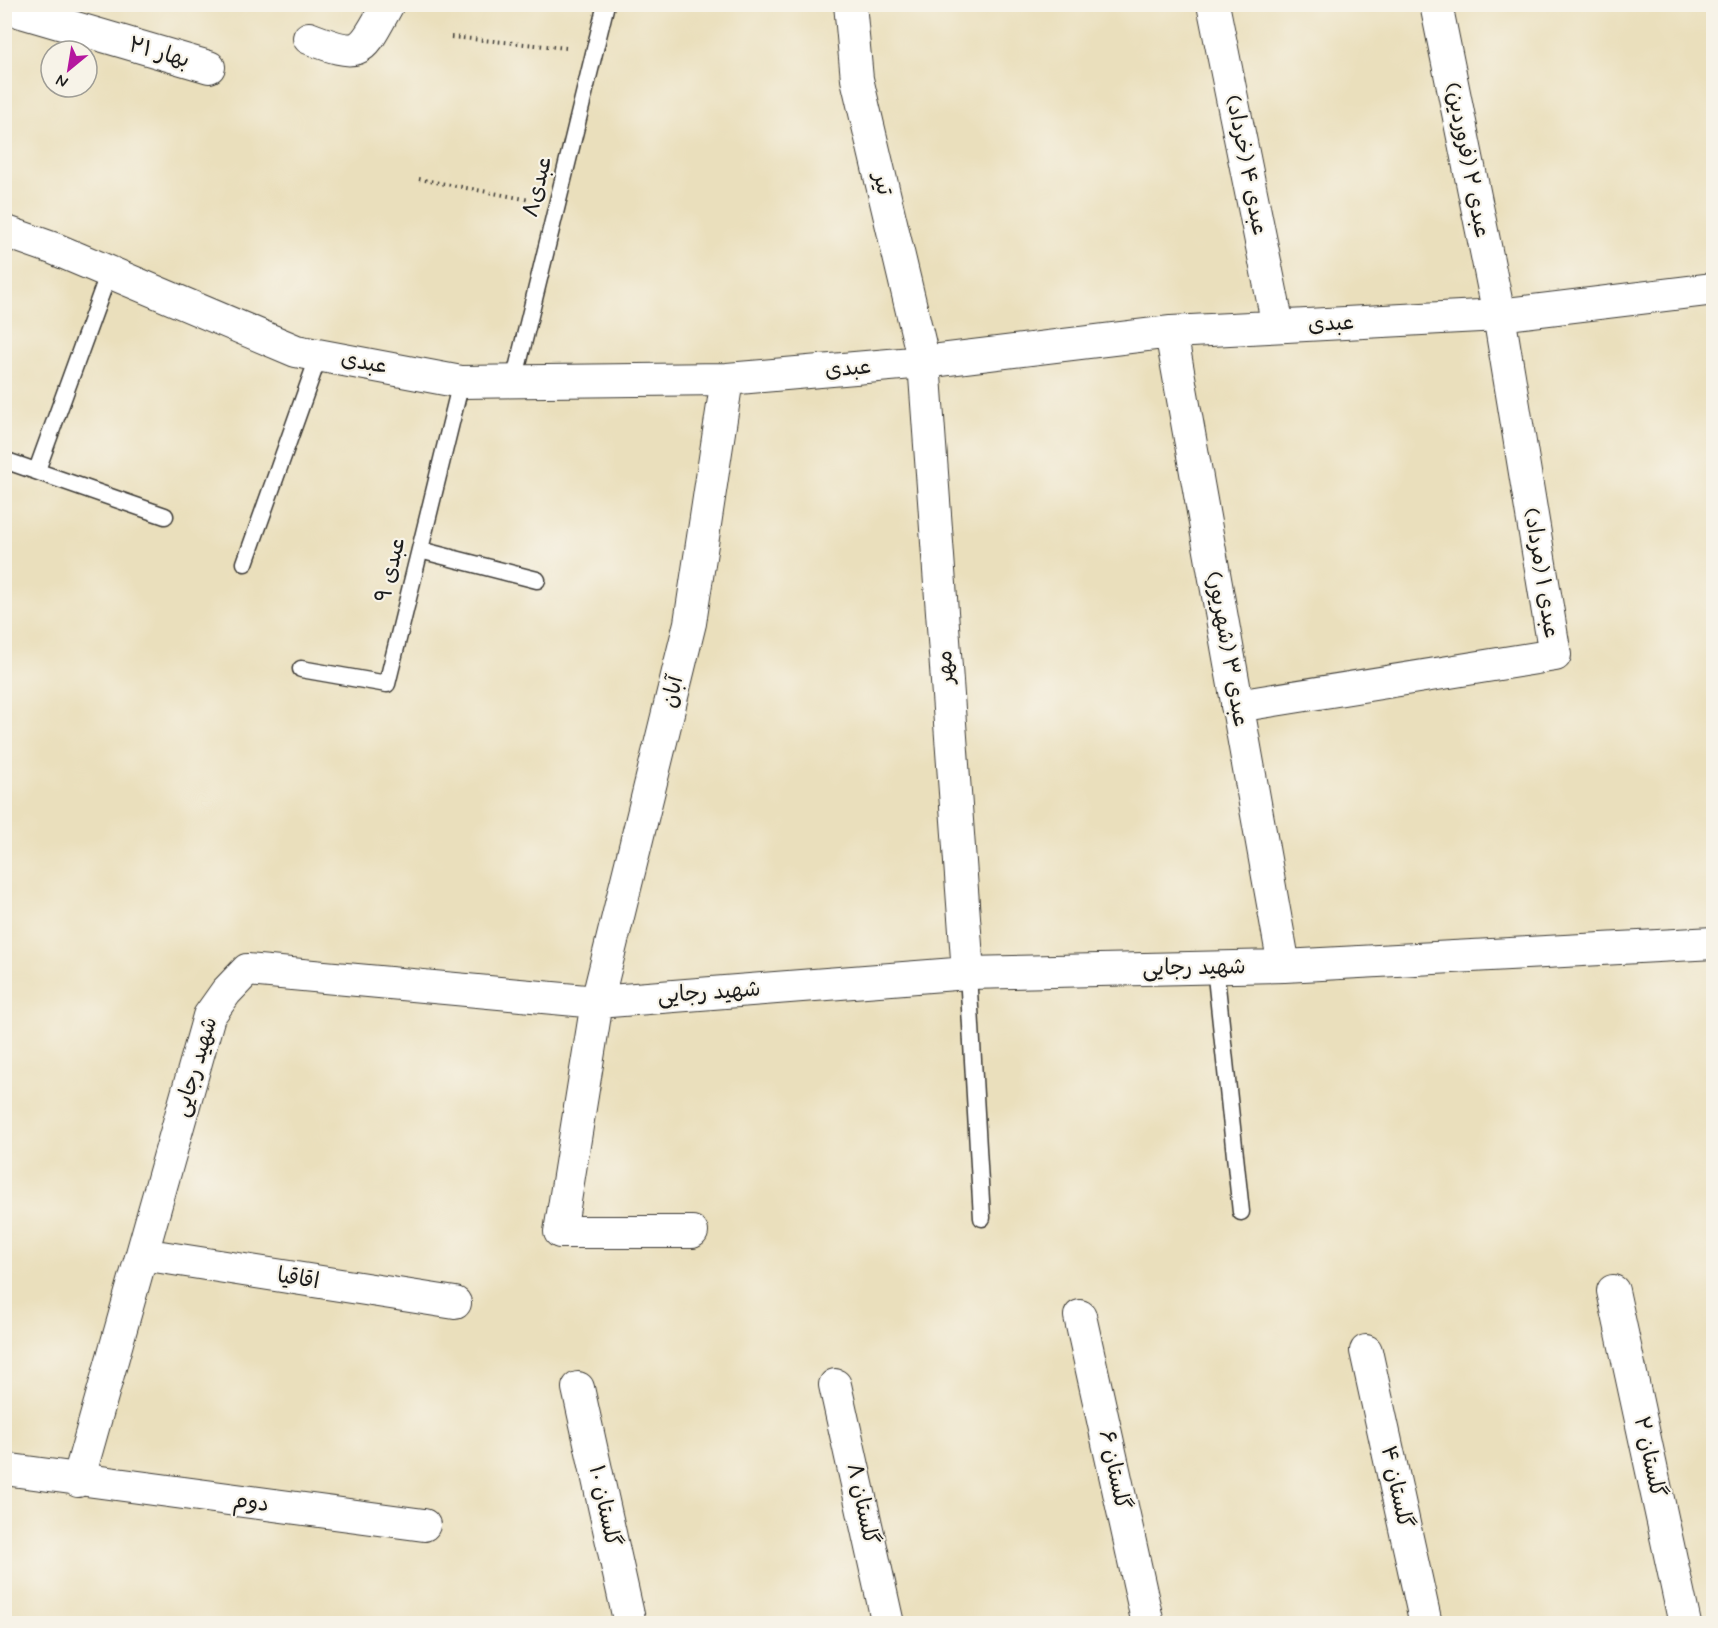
<svg xmlns="http://www.w3.org/2000/svg" width="1718" height="1628" font-family="Mynerve,'Playpen Sans Arabic',sans-serif">
	<rect width="100%" height="100%" fill="#f7f3e8"/>
	<filter id="ink" filterUnits="userSpaceOnUse"><feTurbulence type="fractalNoise" baseFrequency=".0167" numOctaves="2"/><feDisplacementMap in="SourceGraphic" scale="12" xChannelSelector="R" yChannelSelector="G"/><feConvolveMatrix kernelMatrix="1 2 1 2 8 2 1 2 1" color-interpolation-filters="sRGB"/></filter>
	<filter id="wash" filterUnits="userSpaceOnUse"><feTurbulence type="fractalNoise" baseFrequency=".008" numOctaves="4" result="noise"/><feDisplacementMap in="SourceGraphic" scale="24" xChannelSelector="R" yChannelSelector="G"/><feGaussianBlur stdDeviation="1.35" result="paint"/><feColorMatrix in="noise" values="0 0 0 0 0 0 0 0 0 0 0 0 0 0 0 0 0 1.4 0 .05"/><feComposite in="paint" operator="in"/></filter>
	<g filter="url(#wash)">
		<rect width="100%" height="100%" fill="#eadfbc"/>
	</g>
	<g filter="url(#ink)">
		<g fill="none" stroke-linecap="round" stroke-linejoin="round">
			<g stroke="#3b3934" stroke-width="19">
				<path id="service" d="M514,381L606,4
					M4,460L165,516
					M37,470L109,272
					M420,550L537,580
					M245,563L319,355
					M301,669L387,684L461,382
					M1215,967L1241,1212
					M968,973L982,1218"/>
			</g>
			<g stroke="#3b3934" stroke-width="34">
				<path id="minor" d="M850,4L857,79L924,362L968,973
					M1213,4L1278,326
					M4,7L209,67
					M309,38C363,59 361,53 388,4
					M4,231L55,249L296,351L461,382L727,379L924,362L1171,332L1499,315L1714,289
					M1171,332L1284,966
					M1237,706L1555,655L1499,315L1436,4
					M692,1232H560L597,1002L690,623L727,379
					M142,1254L455,1303
					M1613,1291L1685,1624
					M1080,1316L1148,1624
					M1366,1351L1426,1624
					M835,1385L888,1624
					M578,1388L630,1624
					M4,1469L424,1525
					M78,1481L209,1016L226,992L247,970L597,1002L968,973L1284,966L1714,943"/>
			</g>
			<path stroke="#3b3934" stroke-width="4" stroke-dasharray="1.5 4.5" stroke-linecap="butt" d="M451,37L567,48
				M419,179L530,200"/>
			<use href="#service" stroke="#fff" stroke-width="16"/>
			<use href="#minor" stroke="#fff" stroke-width="32"/>
		</g>
	</g>
	<g text-anchor="middle" dominant-baseline="central" stroke-width="4.5" stroke-linejoin="round" paint-order="stroke">
		<g font-size="22" fill="#1c1c1c" stroke="#f7f3e8">
			<text transform="translate(159 53) rotate(16)">بهار ۲۱</text>
			<text transform="translate(1467 160) rotate(79)">عبدی ۲ (فروردین)</text>
			<text transform="translate(1246 165) rotate(79)">عبدی ۴ (خرداد)</text>
			<text transform="translate(882 184) rotate(77)">تیر</text>
			<text transform="translate(538 187) rotate(-76)">عبدی۸</text>
			<text transform="translate(1331 324) rotate(-3)">عبدی</text>
			<text transform="translate(364 363) rotate(11)">عبدی</text>
			<text transform="translate(848 369) rotate(-5)">عبدی</text>
			<text transform="translate(391 570) rotate(-76)">عبدی ۹</text>
			<text transform="translate(1541 573) rotate(81)">عبدی ۱ (مرداد)</text>
			<text transform="translate(1227 649) rotate(80)">عبدی ۳ (شهریور)</text>
			<text transform="translate(946 667) rotate(-94)">مهر</text>
			<text transform="translate(673 692) rotate(-76)">آبان</text>
			<text transform="translate(1194 968) rotate(-1)">شهید رجایی</text>
			<text transform="translate(709 993) rotate(-4)">شهید رجایی</text>
			<text transform="translate(196 1067) rotate(-73)">شهید رجایی</text>
			<text transform="translate(298 1279) rotate(9)">اقاقیا</text>
			<text transform="translate(1649 1457) rotate(78)">گلستان ۲</text>
			<text transform="translate(1114 1470) rotate(78)">گلستان ۶</text>
			<text transform="translate(1396 1487) rotate(78)">گلستان ۴</text>
			<text transform="translate(251 1503) rotate(7)">دوم</text>
			<text transform="translate(862 1504) rotate(78)">گلستان ۸</text>
			<text transform="translate(604 1506) rotate(78)">گلستان ۱۰</text>
		</g>
	</g>
	<rect width="1718" height="1628" fill="none" stroke="#f7f3e8" stroke-width="24"/>
	<g transform="translate(69 69) rotate(210)"><circle r="28" fill="#f7f3e8" stroke="#9f9d96" stroke-width="1.5"/>
	<path d="M0-4.5L10 22L0 15L-10 22Z" fill="#b5179e"/>
	<text y="-9" font-size="16" font-weight="bold" text-anchor="middle" fill="#1c1c1c">N</text>
	</g>
</svg>
